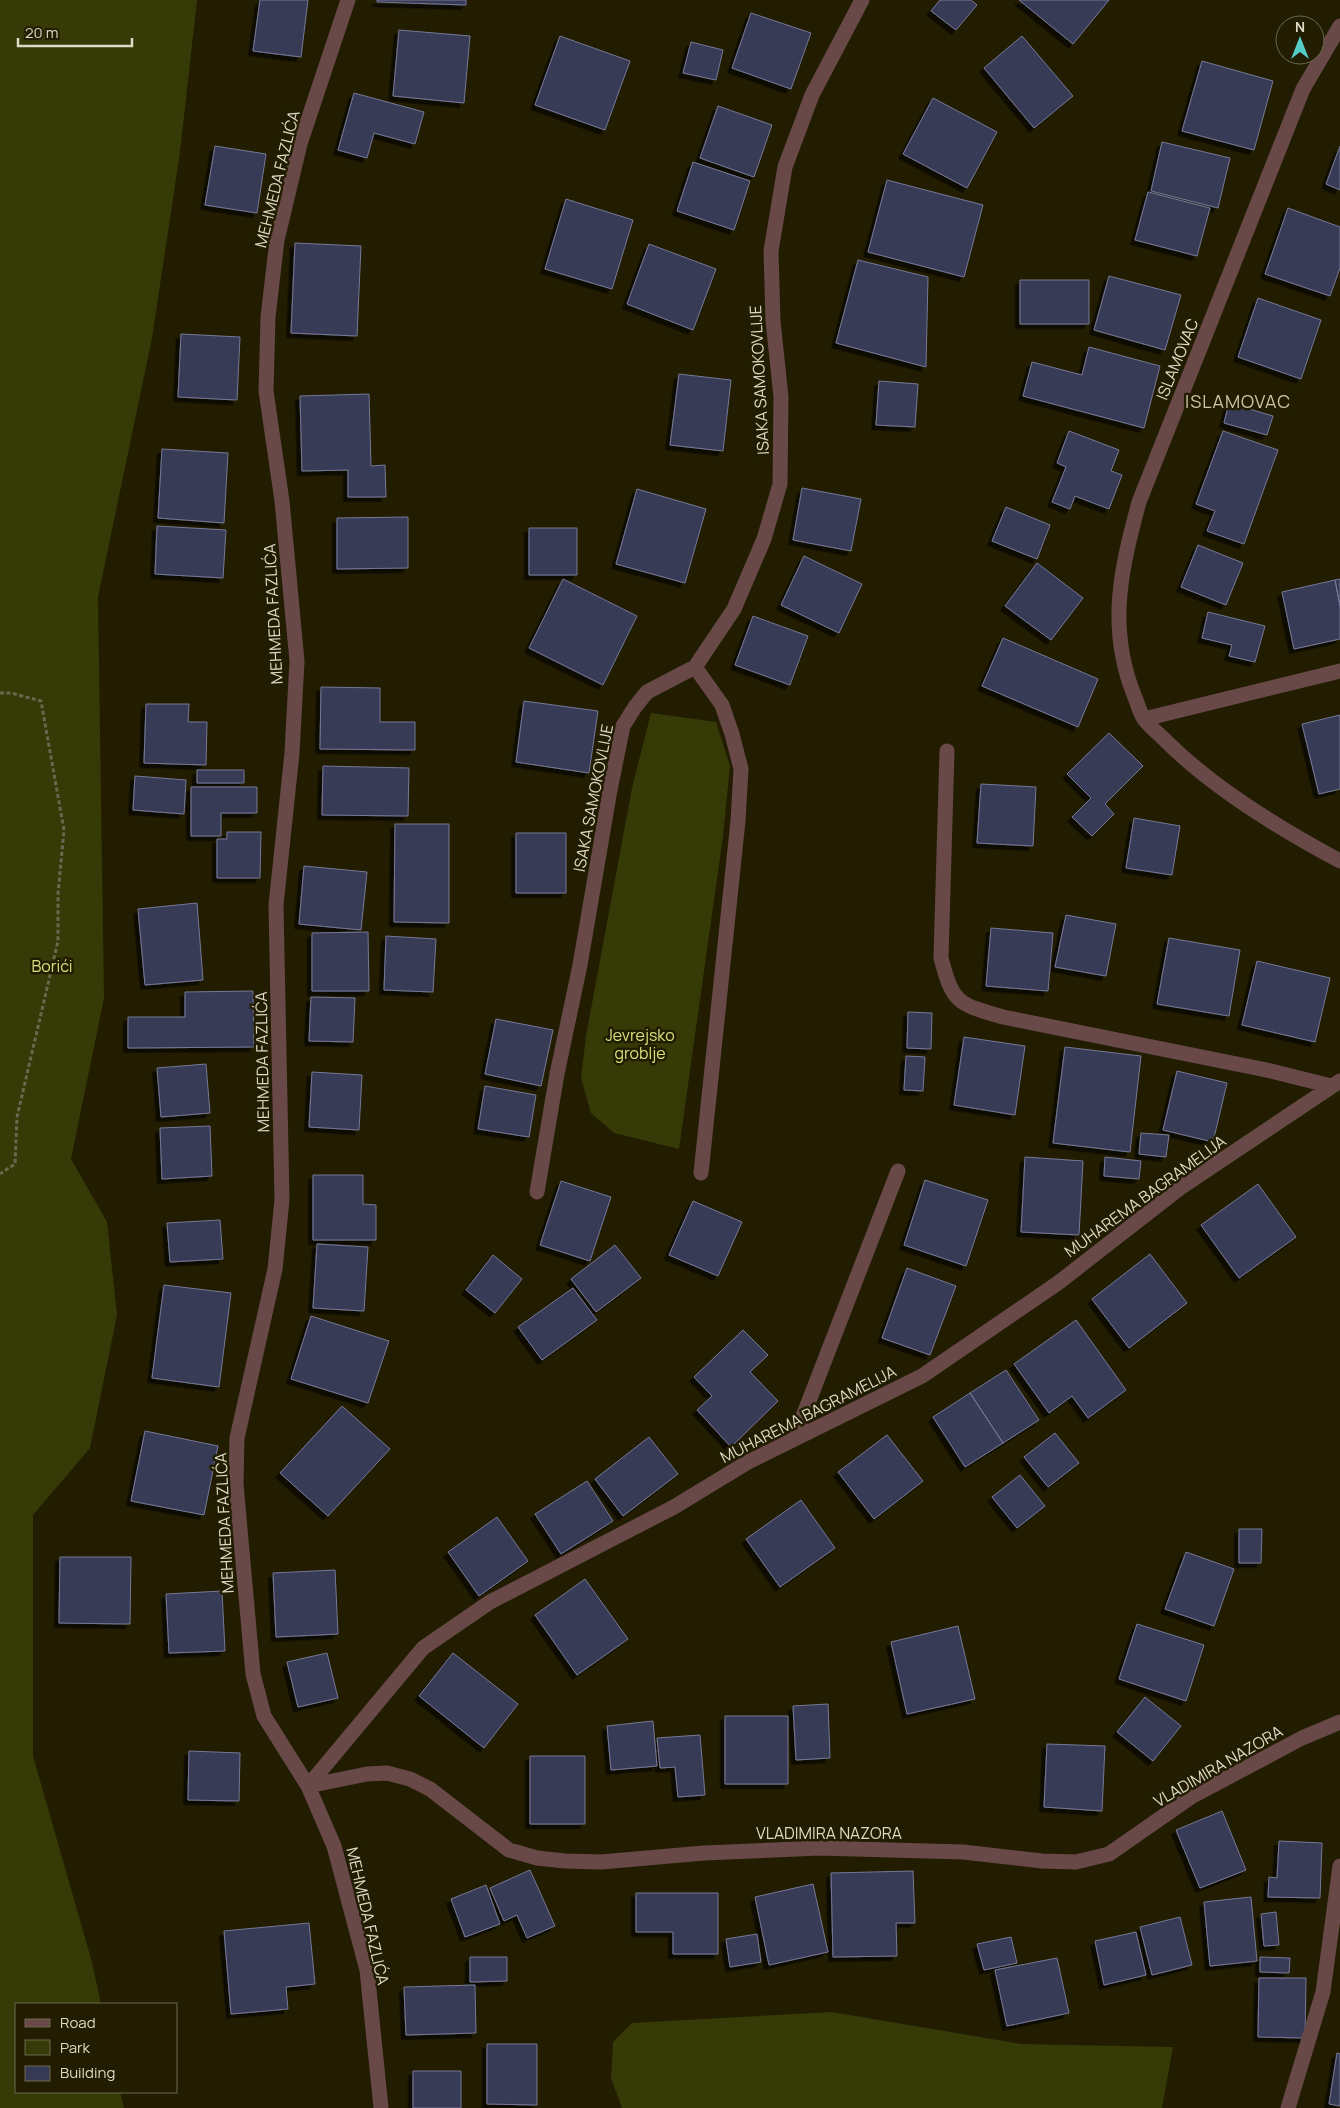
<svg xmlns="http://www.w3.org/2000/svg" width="1340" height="2108" font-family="Manrope,sans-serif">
	<defs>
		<filter id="shadow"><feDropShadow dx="-4.5" dy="4.5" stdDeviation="0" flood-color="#0009"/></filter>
	</defs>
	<rect width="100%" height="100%" fill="#221d00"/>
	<path fill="#353a06" d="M0,0H197L180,152L152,338L98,597L104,998L71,1159L107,1222L117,1315L90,1448L33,1515V1756L92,1962L101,2004H16V2092H120L124,2108H0Z
		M651,713L716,722L730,766L723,836L679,1149L614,1133L591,1113L581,1078L586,1036L632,788Z
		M832,2012L1021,2044L1173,2047L1162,2108H622L611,2078L613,2042L632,2023Z"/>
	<path fill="#373a55" stroke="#767998" filter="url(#shadow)" d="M260,0H308L301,57L253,51Z
		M377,0H466V5L377,2Z
		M940,0H971L977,5L956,30L931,11Z
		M1019,0H1109L1073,44Z
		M751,13L811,33L791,89L732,68Z
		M399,30L470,36L464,103L393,96Z
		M560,36L630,61L605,130L535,105Z
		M1022,36L1073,96L1034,128L984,68Z
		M691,42L723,50L716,80L683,73Z
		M1202,61L1273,81L1254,150L1182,131Z
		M354,93L424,112L415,144L374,133L367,158L338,150Z
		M933,98L997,132L967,188L903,154Z
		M718,106L772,125L754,177L700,158Z
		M1162,142L1230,158L1218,208L1151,191Z
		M215,146L266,154L257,213L205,205Z
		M1340,146V190L1326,184Z
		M693,162L750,181L734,230L677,211Z
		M887,180L983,205L964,277L868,252Z
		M1148,192L1210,208L1197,256L1135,240Z
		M566,199L633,220L612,289L545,269Z
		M1288,208L1340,227V268L1330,296L1265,274Z
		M295,243L361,246L357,336L291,333Z
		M649,244L716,269L693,330L627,304Z
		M858,260L928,277L926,367L836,343Z
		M1109,276L1181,295L1165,350L1094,330Z
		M1020,280H1089V324H1020Z
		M1258,298L1321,320L1301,379L1238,357Z
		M181,334L240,337L237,400L178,397Z
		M1089,347L1160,366L1144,428L1023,396L1032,362L1082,375Z
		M679,374L731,380L723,451L670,445Z
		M879,381L918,384L915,427L876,425Z
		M369,394L371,466L385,465L386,497H348V470L302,471L300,396Z
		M1229,403L1273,416L1267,435L1224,423Z
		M1069,431L1119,450L1111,471L1122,475L1109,509L1075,496L1070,509L1052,502L1066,467L1057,463Z
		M1223,431L1278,450L1244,544L1207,531L1215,511L1196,504Z
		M162,449L228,453L224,523L158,518Z
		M802,488L861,499L851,551L793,540Z
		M637,489L706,509L685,583L616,564Z
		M1006,507L1050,525L1037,559L992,541Z
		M408,517V568L337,569V518Z
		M157,526L226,530L223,578L155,574Z
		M529,528H577V575H529Z
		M1198,545L1243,563L1226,605L1181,587Z
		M804,556L862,584L839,633L781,605Z
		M1037,563L1083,598L1051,640L1005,606Z
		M563,579L637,616L603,685L529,648Z
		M1340,579V606L1335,580Z
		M1335,580L1340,606V639L1294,649L1282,592Z
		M1208,612L1265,626L1255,662L1229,656L1232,645L1202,638Z
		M753,616L808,636L790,685L735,665Z
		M1003,638L1098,679L1078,727L982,686Z
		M321,687L380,688V722H415V750L320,749Z
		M524,701L598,711L589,773L516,762Z
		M146,704H189L188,722H207L206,765L144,763Z
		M1340,715V789L1319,794L1302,724Z
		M1109,733L1143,766L1105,804L1114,814L1092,836L1072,817L1091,798L1067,774Z
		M323,766L409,768L408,816L322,815Z
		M197,770H244V783H197Z
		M135,776L186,780L184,814L133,810Z
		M981,784L1036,787L1033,846L977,843Z
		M191,787H257V813H221V836H191Z
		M1134,818L1180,826L1172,875L1126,868Z
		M395,824H449V923L394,922Z
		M227,832H261L260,878H217V839H227Z
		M516,833H566V893H516Z
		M304,866L367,872L361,930L299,924Z
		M197,903L203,980L145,985L138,909Z
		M1066,915L1116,924L1106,976L1055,967Z
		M991,928L1053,933L1048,991L986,986Z
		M368,932L369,991H312V933Z
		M386,936L436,939L433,992L384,990Z
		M1169,938L1240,950L1229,1016L1157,1004Z
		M1257,961L1330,978L1315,1042L1242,1025Z
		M253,991L254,1047L128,1048V1017H185V992Z
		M311,997L355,998L353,1042L309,1041Z
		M908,1012L932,1013L931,1049L907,1048Z
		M496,1019L553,1030L541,1086L485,1074Z
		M964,1037L1025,1046L1015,1115L954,1105Z
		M1065,1047L1141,1056L1130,1152L1053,1143Z
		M906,1056L925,1057L923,1091L904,1090Z
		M206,1064L210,1113L161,1117L157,1068Z
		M1177,1071L1227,1083L1213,1142L1163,1130Z
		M312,1072L362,1075L359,1130L309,1127Z
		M485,1086L536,1095L529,1137L478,1129Z
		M210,1126L212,1176L162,1179L160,1128Z
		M1141,1133L1169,1135L1166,1157L1139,1154Z
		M1025,1157L1083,1161L1079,1235L1021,1232Z
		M1105,1157L1141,1161L1139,1179L1104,1176Z
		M313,1175H363V1204L376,1205V1240H313Z
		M925,1180L988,1200L966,1266L904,1245Z
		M561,1181L611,1197L590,1261L540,1245Z
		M1258,1184L1296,1237L1239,1278L1201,1225Z
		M693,1201L742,1222L718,1276L669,1255Z
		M220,1220L223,1259L170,1262L167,1223Z
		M317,1244L368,1247L364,1311L313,1308Z
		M615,1245L641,1278L596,1312L571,1279Z
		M1150,1254L1187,1303L1129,1348L1092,1299Z
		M493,1255L522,1279L495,1313L466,1290Z
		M907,1268L956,1286L930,1355L882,1338Z
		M164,1285L231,1293L219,1387L152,1378Z
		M573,1288L597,1320L542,1360L518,1327Z
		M311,1316L389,1341L368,1403L291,1379Z
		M1076,1320L1126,1390L1088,1418L1072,1396L1049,1413L1014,1364Z
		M743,1330L768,1355L750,1372L778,1401L731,1447L697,1410L712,1396L694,1377Z
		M1006,1370L1039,1420L1003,1443L970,1393Z
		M970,1393L1003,1443L965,1467L933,1417Z
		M342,1406L390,1449L328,1516L280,1473Z
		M145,1431L218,1446L204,1515L131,1501Z
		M1055,1433L1079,1463L1048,1487L1024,1457Z
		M887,1435L923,1481L874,1519L838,1472Z
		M649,1437L678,1474L623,1516L595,1479Z
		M1020,1475L1045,1506L1017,1528L992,1497Z
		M587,1481L613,1521L561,1554L535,1514Z
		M801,1500L835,1548L780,1587L746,1539Z
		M497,1517L528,1561L479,1596L448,1552Z
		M1239,1529H1262L1261,1563H1239Z
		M1186,1552L1234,1569L1214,1626L1165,1609Z
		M60,1557H131L130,1624L59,1623Z
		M335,1570L338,1634L276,1637L273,1573Z
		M585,1579L628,1639L577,1675L535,1615Z
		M222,1591L225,1651L169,1653L166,1594Z
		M1137,1624L1204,1645L1186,1701L1119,1679Z
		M958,1626L975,1699L907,1714L891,1642Z
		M327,1653L338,1698L298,1707L287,1662Z
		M453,1653L518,1704L484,1748L419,1696Z
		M1145,1697L1181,1726L1153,1761L1117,1732Z
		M828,1704L830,1758L796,1760L793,1706Z
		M725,1716H788V1784H725Z
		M653,1721L657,1766L611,1770L607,1726Z
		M700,1735L705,1795L678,1797L675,1767L660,1768L657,1738Z
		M1047,1744L1105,1746L1102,1811L1044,1807Z
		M189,1751L240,1753L239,1801L188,1800Z
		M530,1756H585V1824H530Z
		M1222,1811L1246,1870L1200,1888L1176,1830Z
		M1279,1841L1322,1843L1320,1898L1268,1897L1269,1877L1277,1878Z
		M530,1870L555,1926L527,1938L517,1915L504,1921L490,1888Z
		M913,1871L915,1923H896L897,1956L833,1957L831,1873Z
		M813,1884L828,1952L769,1965L755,1897Z
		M486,1885L500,1924L465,1937L451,1899Z
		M636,1893H718V1954H673V1932H636Z
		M1251,1897L1257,1961L1210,1966L1204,1902Z
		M1276,1912L1279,1945L1264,1946L1261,1914Z
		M1180,1917L1192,1965L1152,1975L1140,1927Z
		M309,1923L315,1984L286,1987L288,2009L231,2014L224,1931Z
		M1136,1932L1146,1975L1104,1985L1095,1941Z
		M757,1934L761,1962L730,1967L726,1939Z
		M1011,1937L1017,1963L984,1970L977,1944Z
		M470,1957H507V1981L470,1982Z
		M1260,1957L1290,1958L1289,1973L1260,1972Z
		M1057,1958L1069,2013L1007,2026L995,1970Z
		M1259,1978H1306L1305,2038L1258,2037Z
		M475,1985L476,2033L406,2035L404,1987Z
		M487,2044H537V2105L487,2104Z
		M1337,2053L1340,2054V2106L1329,2104Z
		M413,2071H461V2108H413Z"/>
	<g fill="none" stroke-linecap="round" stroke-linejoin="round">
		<path stroke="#6c674f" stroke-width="3" stroke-dasharray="4 2.5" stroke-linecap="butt" d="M0,693H11L41,701L64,830L58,894V941L17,1117L15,1164L0,1174"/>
		<path stroke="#684948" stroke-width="15" d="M695,667L722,705L732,734L741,769L738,821L701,1173"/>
		<path stroke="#684948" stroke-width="15" d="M348,0L300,144L277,240L268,317L266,391L282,501L297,661L292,753L276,905L282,1200L275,1269L237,1438L236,1484L253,1674L264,1716L308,1786L334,1846L367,1970L381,2108
			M1340,26L1303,89L1139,502C1121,569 1107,627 1134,695C1137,702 1140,713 1144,719C1150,727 1159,734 1166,741C1212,787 1282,830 1340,861
			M1144,719L1340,671
			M947,751L941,958C953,1004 958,1004 1003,1017L1271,1071L1331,1086
			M537,1192L557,1074L580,965L610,790L623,726L635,707L647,692L695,667L734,609L764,539L780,484L781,397L773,321L771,251L785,167L812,95L862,0
			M795,1437L898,1171
			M308,1786L423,1648L490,1602L674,1507L748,1462L922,1376L1058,1283L1180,1188L1340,1081
			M308,1786L367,1774L387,1773L410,1779L430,1789L509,1850L537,1858L565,1861L601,1862L704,1853L819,1848L963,1852L1042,1861L1076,1862L1109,1854L1191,1797L1302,1738L1340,1722
			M1288,2108L1323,1992L1340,1866"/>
	</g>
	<g text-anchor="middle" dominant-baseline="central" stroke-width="5" stroke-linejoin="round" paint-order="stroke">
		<g font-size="16" fill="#dddac8" stroke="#221d00">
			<text transform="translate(277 179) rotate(-76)">MEHMEDA FAZLIĆA</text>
			<text transform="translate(1177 359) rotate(-68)">ISLAMOVAC</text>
			<text transform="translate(759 380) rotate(-93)">ISAKA SAMOKOVLIJE</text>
			<text transform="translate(273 614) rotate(-93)">MEHMEDA FAZLIĆA</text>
			<text transform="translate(593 798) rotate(-79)">ISAKA SAMOKOVLIJE</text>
			<text transform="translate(262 1062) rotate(-91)">MEHMEDA FAZLIĆA</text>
			<text transform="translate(1145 1196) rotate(-36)">MUHAREMA BAGRAMELIJA</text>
			<text transform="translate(808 1414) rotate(-27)">MUHAREMA BAGRAMELIJA</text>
			<text transform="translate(224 1523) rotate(-93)">MEHMEDA FAZLIĆA</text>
			<text transform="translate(1218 1766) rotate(-30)">VLADIMIRA NAZORA</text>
			<text x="829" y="1833">VLADIMIRA NAZORA</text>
			<text transform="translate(368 1916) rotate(77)">MEHMEDA FAZLIĆA</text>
		</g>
		<g font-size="16" fill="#d4e07c" stroke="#221d00">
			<text x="52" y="966">Borići</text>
			<text x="640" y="1035">Jevrejsko<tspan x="640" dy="18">groblje</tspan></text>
		</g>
		<g font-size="18" letter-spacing="1" fill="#cbc5a2" stroke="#221d00">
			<text x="1238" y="401">ISLAMOVAC</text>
		</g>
	</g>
	<rect x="15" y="2003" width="162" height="90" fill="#221d00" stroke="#6d6950"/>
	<rect x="25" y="2019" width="25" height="8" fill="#684948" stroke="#6d6950"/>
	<text x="60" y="2028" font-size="15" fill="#dddac8">Road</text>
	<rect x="25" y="2040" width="25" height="15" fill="#353a06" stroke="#6d6950"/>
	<text x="60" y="2053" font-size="15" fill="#dddac8">Park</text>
	<rect x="25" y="2066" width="25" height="15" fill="#373a55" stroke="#6d6950"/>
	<text x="60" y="2078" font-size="15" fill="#dddac8">Building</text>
	<g transform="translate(1300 40)"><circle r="24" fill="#221d00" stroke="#6d6950"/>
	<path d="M0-4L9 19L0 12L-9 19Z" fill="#54cdc6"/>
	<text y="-8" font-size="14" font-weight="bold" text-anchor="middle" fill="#dddac8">N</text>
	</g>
	<path d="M18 38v8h114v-8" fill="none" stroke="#dddac8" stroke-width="2.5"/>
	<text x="25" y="38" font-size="15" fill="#dddac8" stroke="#221d00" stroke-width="4" paint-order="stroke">20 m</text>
</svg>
